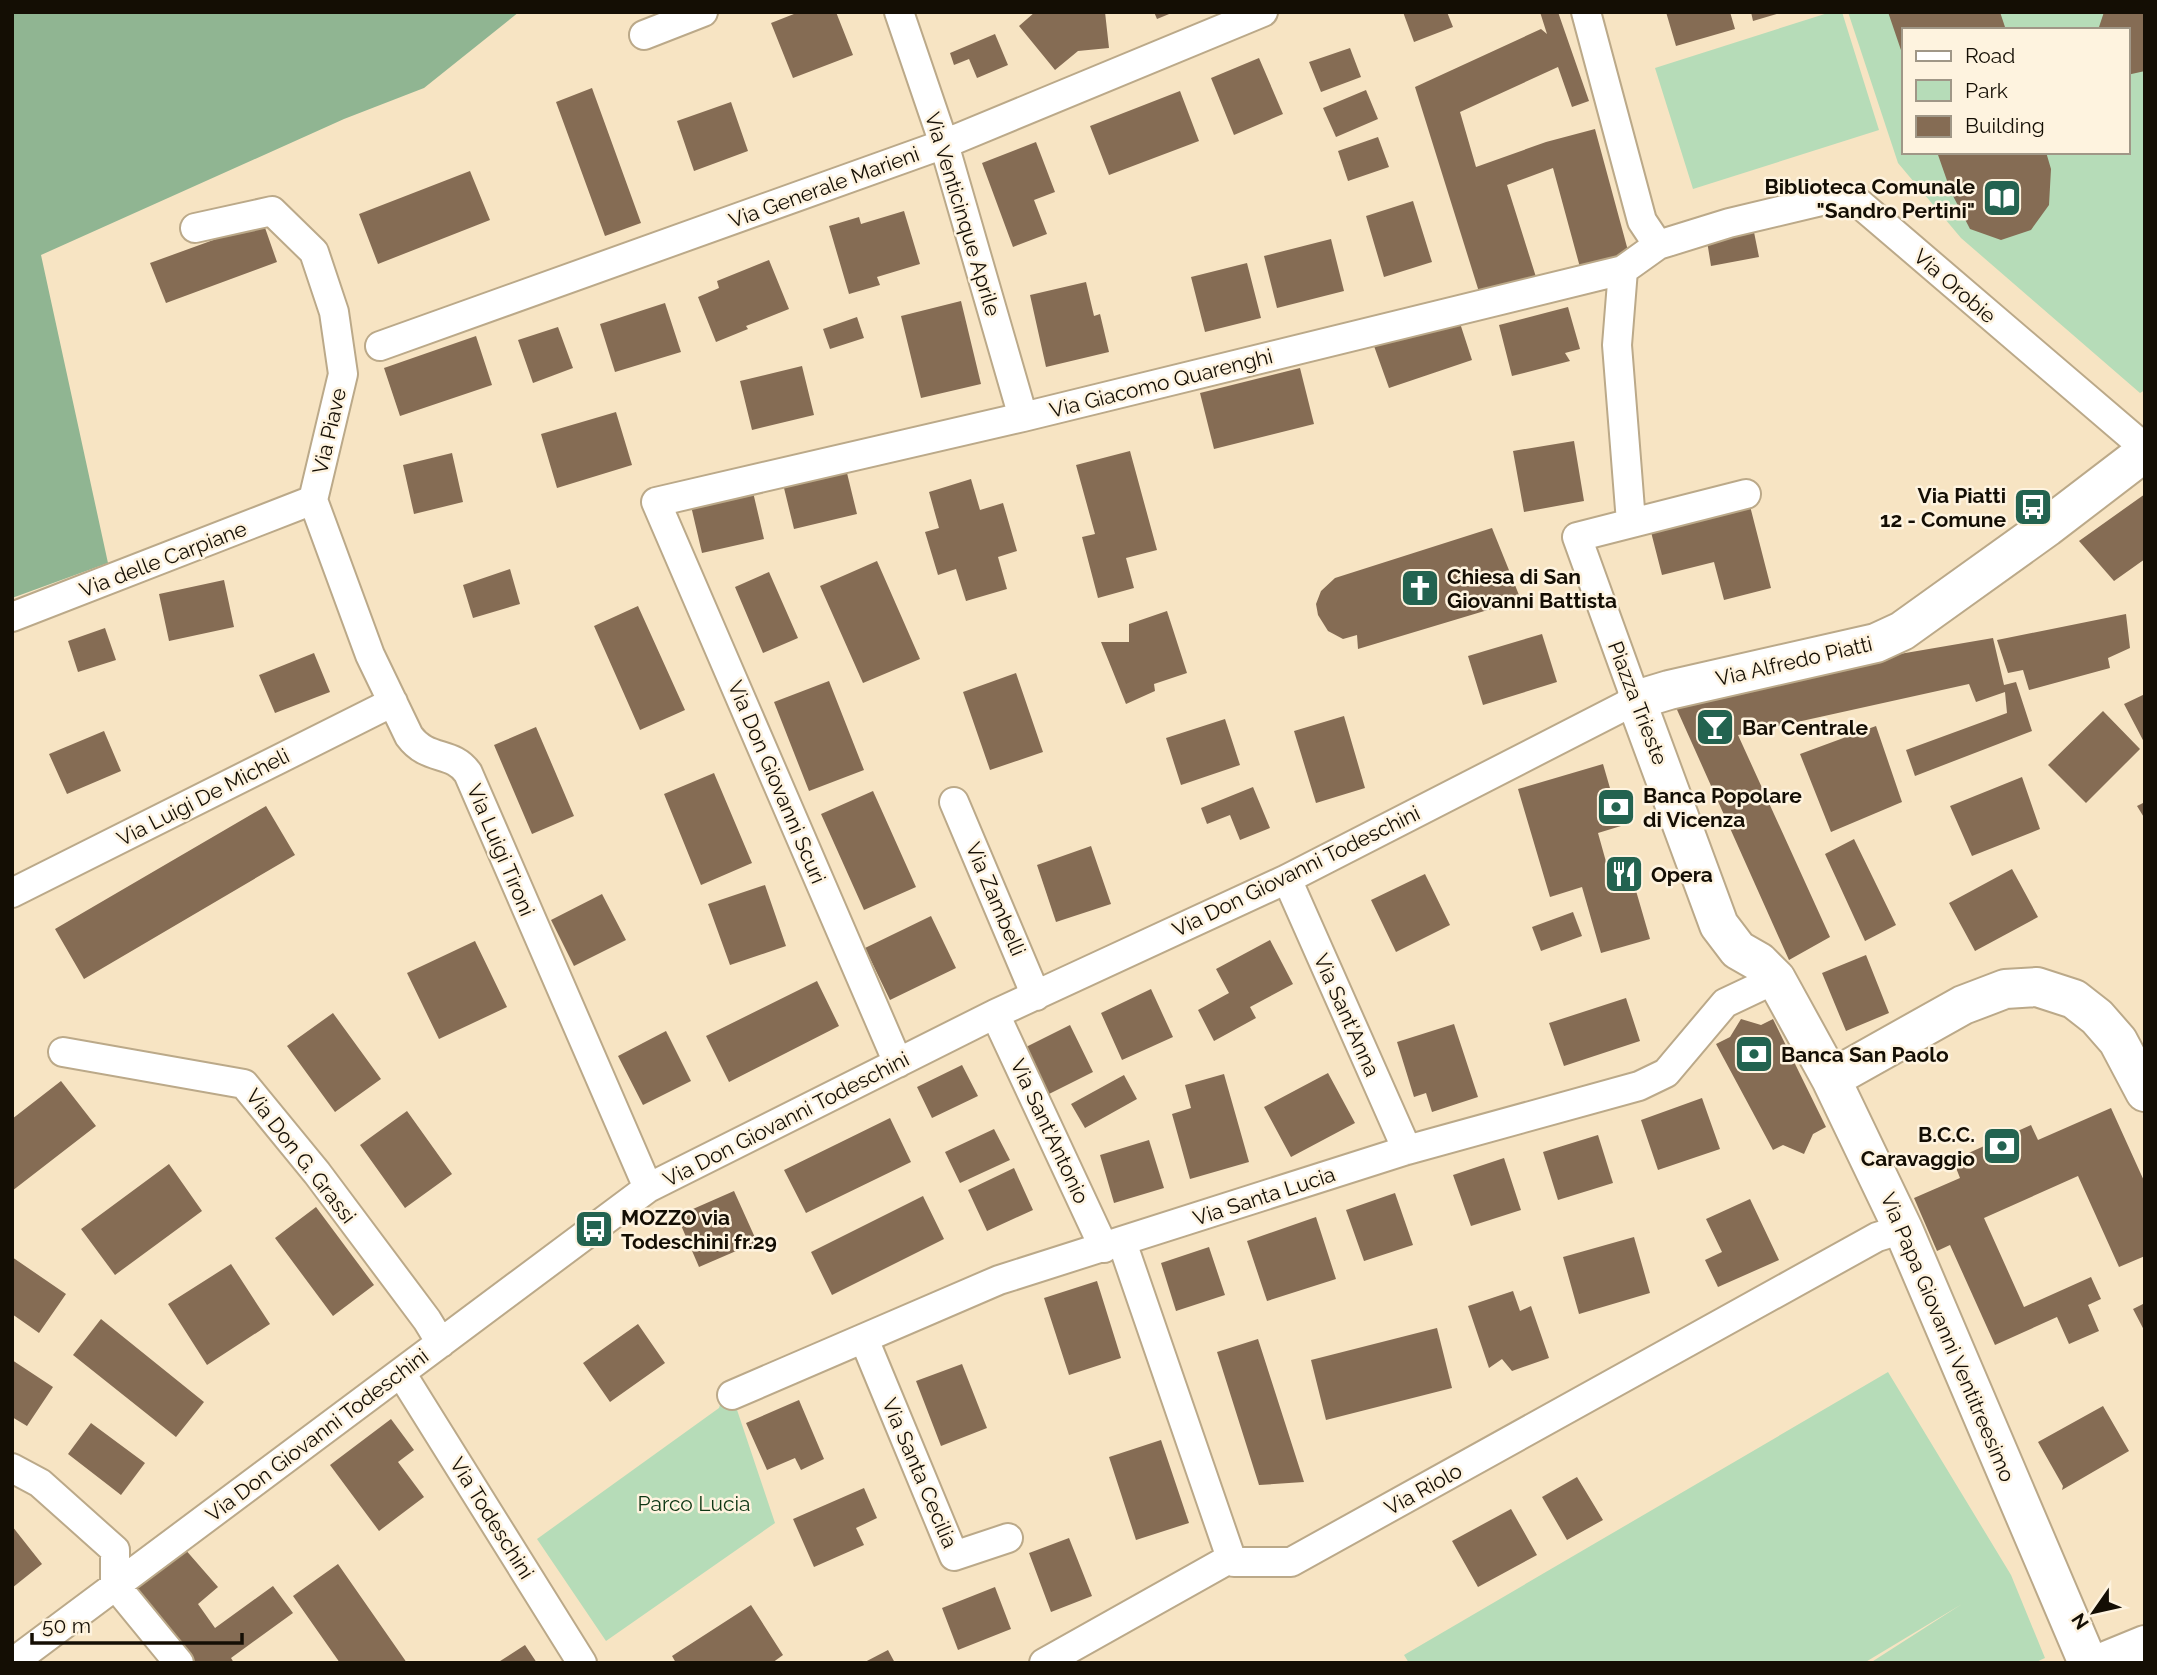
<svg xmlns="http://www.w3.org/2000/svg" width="2157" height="1675" font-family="Raleway,sans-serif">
	<rect width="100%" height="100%" fill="#f7e4c3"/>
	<path fill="#b6dcb8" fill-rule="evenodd" d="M1831,12H1842L1879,130L1693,189L1655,68Z
		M1848,12H2145V390L2140,393L1961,238L1898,163ZM1903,30H2127V152H1903Z
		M1888,1372L2011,1575L2045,1658L2034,1663H1870L1962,1604L1864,1663H1409L1404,1655Z
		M726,1385L732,1395L775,1523L606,1641L537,1539L719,1408Z"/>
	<path fill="#90b592" d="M12,12H519L424,88L344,119L41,255L108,563L12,598Z"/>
	<path fill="#856c54" d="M799,12H836L853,55L793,78L771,23Z
		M1035,12H1105L1109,48L1078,51L1055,70L1019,26Z
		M1154,12H1174L1157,19Z
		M1403,12H1447L1453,27L1414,42Z
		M1540,12H1558L1589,101L1572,107L1558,67L1460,112L1476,167L1546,142L1595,129L1630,258L1581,271L1553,168L1507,185L1536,277L1480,295L1415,87L1541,29L1547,34Z
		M1666,12H1730L1735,29L1676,46Z
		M1751,12H1780V13L1753,21Z
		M1888,12H2000L2006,30H1903V56Z
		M2104,12H2145V71L2127,75V30H2098Z
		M995,34L1008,65L977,78L969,59L954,65L950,53Z
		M1350,48L1361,77L1321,92L1309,62Z
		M1259,58L1283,114L1234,135L1211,78Z
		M592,88L641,223L605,236L556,102Z
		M1366,90L1378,119L1336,137L1323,108Z
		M1180,91L1199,141L1109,175L1090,126Z
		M731,102L748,151L694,171L677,121Z
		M1378,137L1389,167L1348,181L1338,151Z
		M1036,142L1055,192L1034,200L1047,234L1013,247L982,163Z
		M1937,152H2046L2051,169L2049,205L2031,230L2001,240L1970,229L1951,192Z
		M470,171L490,220L378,264L359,214Z
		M1413,201L1432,262L1384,277L1366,216Z
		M904,211L920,264L877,277L880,285L849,294L829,226L859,217L861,224Z
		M263,222L277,262L166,303L150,263Z
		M1754,232L1759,257L1711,266L1707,241Z
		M1331,239L1344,291L1277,308L1264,256Z
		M769,260L789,309L746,326L748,329L716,342L698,297L719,288L717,281Z
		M1247,263L1261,318L1205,332L1191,277Z
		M1086,282L1094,316L1100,314L1109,352L1046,367L1030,295Z
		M961,301L981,384L921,398L901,316Z
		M665,303L681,352L615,372L600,324Z
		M1568,307L1580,349L1565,353L1570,361L1512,376L1499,325Z
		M857,317L864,338L830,349L823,329Z
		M1458,317L1472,360L1389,388L1374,346Z
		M558,327L573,368L533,383L518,340Z
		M476,336L492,385L400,416L384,368Z
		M802,366L814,415L752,430L740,381Z
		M1300,368L1314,424L1214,449L1200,393Z
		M616,412L632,465L557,488L541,434Z
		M1574,441L1584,501L1524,512L1513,451Z
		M1130,451L1157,550L1126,558L1134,588L1098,598L1082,537L1095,534L1076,465Z
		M452,453L463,502L414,514L403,465Z
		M847,473L857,514L794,529L784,488Z
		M971,479L980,510L1003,503L1017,551L998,557L1007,589L966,601L956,569L938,575L925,532L939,528L929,492Z
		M753,492L764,539L702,553L691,506Z
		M2145,494V559L2114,581L2079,541Z
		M1750,506L1771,588L1724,600L1714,562L1662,575L1651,532Z
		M1492,528L1521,600L1358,649L1357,635L1343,639L1328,631L1318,615L1316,604L1321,591L1335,578Z
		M877,561L920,659L863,683L820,586Z
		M510,569L520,604L473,618L463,585Z
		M769,572L798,638L763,653L735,587Z
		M224,580L234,627L169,641L159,594Z
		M638,606L685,710L640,730L594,626Z
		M1167,611L1187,673L1154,684L1155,691L1126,704L1101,642H1129V624Z
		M2126,614L2130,648L2108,658L2110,668L2029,690L2023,670L2008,673L1997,640Z
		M105,628L116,660L78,672L68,641Z
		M1542,634L1557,682L1483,705L1468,656Z
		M1993,638L2004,685L2016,682L2032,731L1915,776L1906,750L2007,713L2005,692L1976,702L1969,684L1738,735L1830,937L1789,960L1674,703L1853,662Z
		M314,653L330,692L275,713L259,675Z
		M1016,673L1043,752L990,770L963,692Z
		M829,681L864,770L809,791L774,702Z
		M2145,694V744L2124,704Z
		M2103,711L2140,749L2086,803L2048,765Z
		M1344,716L1365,788L1316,803L1294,731Z
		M1225,719L1240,765L1181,785L1166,738Z
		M1876,726L1902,802L1831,832L1800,754Z
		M536,727L574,816L532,834L494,745Z
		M104,731L121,771L67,794L49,754Z
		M1603,764L1621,826L1598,833L1610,876L1630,870L1650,939L1601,953L1582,887L1550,897L1518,789Z
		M714,773L752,863L701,885L664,794Z
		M2022,777L2040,829L1972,856L1950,806Z
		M1253,787L1270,828L1240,840L1230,815L1207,824L1201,808Z
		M873,791L916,887L864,910L821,814Z
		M2145,802V819L2137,806Z
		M266,806L295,855L84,979L55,929Z
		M1854,839L1896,925L1865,941L1825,854Z
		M1091,846L1111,904L1056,922L1037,865Z
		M2012,869L2038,917L1975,951L1949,903Z
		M1425,874L1450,925L1396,952L1371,900Z
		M765,885L786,946L730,965L708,904Z
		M602,894L626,940L574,966L551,920Z
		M1573,912L1582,936L1541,951L1532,927Z
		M931,916L956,968L890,1000L865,948Z
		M1270,940L1293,984L1250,1007L1256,1018L1214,1041L1198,1010L1229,993L1216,969Z
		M475,941L507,1007L439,1039L407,973Z
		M1866,955L1889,1013L1846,1031L1822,973Z
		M817,981L839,1026L729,1082L706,1036Z
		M1151,989L1173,1037L1122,1060L1101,1013Z
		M1626,998L1640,1041L1564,1066L1549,1023Z
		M333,1013L381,1079L335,1112L287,1046Z
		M1741,1019L1761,1025L1773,1019L1826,1127L1813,1134L1804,1154L1783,1145L1773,1150L1716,1044L1730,1037Z
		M1454,1024L1478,1097L1432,1112L1426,1093L1414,1097L1397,1042Z
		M1070,1025L1093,1072L1047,1095L1024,1048Z
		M666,1031L691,1081L643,1105L618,1056Z
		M962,1065L978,1096L932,1118L917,1087Z
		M1328,1073L1355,1123L1291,1157L1264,1107Z
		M1224,1074L1249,1162L1190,1179L1172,1114L1191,1108L1185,1085Z
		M1124,1075L1137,1099L1085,1128L1071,1104Z
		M61,1081L96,1126L12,1191V1119Z
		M1702,1098L1720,1149L1658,1170L1641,1120Z
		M2111,1108L2145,1183V1256L2119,1267L2078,1176L1984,1218L2024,1307L2091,1277L2101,1299L2088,1305L2099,1331L2069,1344L2057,1317L1995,1345L1950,1245L1937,1251L1914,1198L1960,1178L1953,1160L2031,1125L2038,1140Z
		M407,1111L452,1174L405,1208L360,1145Z
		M890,1118L911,1162L806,1213L784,1170Z
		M994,1129L1010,1160L960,1183L945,1152Z
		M1598,1135L1613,1183L1558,1200L1543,1152Z
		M1149,1140L1164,1188L1114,1203L1100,1155Z
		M1504,1158L1521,1210L1471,1226L1453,1175Z
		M169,1164L202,1211L115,1275L81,1229Z
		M1014,1168L1033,1210L987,1231L968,1190Z
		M734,1191L757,1242L699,1267L677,1216Z
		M1395,1193L1413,1245L1364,1261L1346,1210Z
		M923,1196L944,1239L832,1295L811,1252Z
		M1750,1199L1779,1260L1718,1287L1705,1260L1722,1252L1706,1219Z
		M316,1207L374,1285L333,1316L275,1238Z
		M1316,1217L1336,1279L1267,1301L1247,1241Z
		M1634,1237L1650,1293L1579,1314L1563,1257Z
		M1209,1247L1225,1295L1176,1311L1161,1263Z
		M12,1257L66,1294L39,1333L12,1314Z
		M231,1264L270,1324L207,1365L168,1304Z
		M1097,1281L1121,1358L1069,1375L1044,1298Z
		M1513,1291L1520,1311L1531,1306L1549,1358L1512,1371L1502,1359L1489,1368L1468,1306Z
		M2145,1303V1332L2133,1309Z
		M101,1319L204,1402L176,1437L73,1355Z
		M638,1324L665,1363L610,1402L583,1363Z
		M1437,1328L1452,1388L1326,1420L1311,1360Z
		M1258,1339L1304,1482L1259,1485L1217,1352Z
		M12,1360L53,1387L27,1426L12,1417Z
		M962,1364L987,1428L941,1446L916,1381Z
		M799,1400L824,1459L801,1470L795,1458L767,1470L746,1423Z
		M2103,1406L2129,1451L2062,1490L2063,1486L2038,1442Z
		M391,1419L414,1450L398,1462L424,1497L379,1531L330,1465Z
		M91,1423L145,1463L121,1495L68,1454Z
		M1161,1440L1189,1523L1136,1540L1109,1457Z
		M1577,1477L1603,1520L1567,1540L1542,1497Z
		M864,1488L877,1518L856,1528L864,1545L814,1567L793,1519Z
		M1511,1509L1537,1555L1478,1587L1452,1541Z
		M12,1526L42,1564L12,1588Z
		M1069,1538L1092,1596L1051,1612L1029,1553Z
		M184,1548L218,1587L198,1604L215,1628L273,1586L293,1613L231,1658L234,1663H189L135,1589Z
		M338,1564L407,1663H340L293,1596Z
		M995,1587L1011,1629L958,1650L942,1608Z
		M751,1605L783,1655L772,1663H676L672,1656Z
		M525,1645L537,1663H497Z
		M888,1650L895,1663H863Z"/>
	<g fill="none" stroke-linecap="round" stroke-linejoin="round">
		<g stroke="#bba989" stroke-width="32">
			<path id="street" d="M899,12L944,144L1023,417
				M1586,12L1642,221L1658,245
				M644,35L703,12
				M195,228L272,211L314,252L334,312L343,374L313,500
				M1623,270L1617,345L1631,522
				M380,346L944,144L1263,12
				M313,500L370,655L409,736C428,762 452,750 468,773L648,1188
				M12,617L313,500
				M954,802L1036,996
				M1287,879L1407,1150
				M12,893L393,702
				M995,1014L1104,1248
				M63,1052L244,1084L317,1173L427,1320L441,1343
				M898,1063L656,502L1023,417L1623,270L1658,245L1729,223L1826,200H1849L1860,204L2145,448
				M1122,1242L1231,1558L1234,1562H1291L1877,1237L1903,1229
				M864,1339L954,1556L1008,1538
				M401,1373L582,1663
				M732,1395L999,1280L1407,1150L1639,1086L1666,1073L1725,1003L1776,979
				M12,1468L40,1483L115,1550V1585L179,1663
				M12,1663L648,1188L995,1014L1287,879L1636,700L1577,537L1746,494
				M1044,1663L1231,1558"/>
		</g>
		<g stroke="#bba989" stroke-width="42">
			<path id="secondary" d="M1831,1079L1963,1005L2005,989L2037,987L2074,999L2097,1017L2118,1041L2145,1092
				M2088,1663L1903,1229L1831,1079L1776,979L1759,962L1738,950L1719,925L1636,700L1669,690L1876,643L1902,631L2047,527L2145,452"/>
		</g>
		<g stroke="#bba989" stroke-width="42">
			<path id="highway" d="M2101,1663L2145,1645"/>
		</g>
		<use href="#street" stroke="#fff" stroke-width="28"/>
		<use href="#secondary" stroke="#fff" stroke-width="38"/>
		<use href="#highway" stroke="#fff" stroke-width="38"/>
	</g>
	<defs>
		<g id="library-square" transform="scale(2.0125)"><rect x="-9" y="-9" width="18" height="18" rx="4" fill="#236350" stroke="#fef3df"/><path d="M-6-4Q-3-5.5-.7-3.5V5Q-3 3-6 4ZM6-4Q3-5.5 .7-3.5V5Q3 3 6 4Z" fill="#fff"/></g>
		<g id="bus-square" transform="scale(2.0125)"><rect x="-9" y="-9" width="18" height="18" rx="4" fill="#236350" stroke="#fef3df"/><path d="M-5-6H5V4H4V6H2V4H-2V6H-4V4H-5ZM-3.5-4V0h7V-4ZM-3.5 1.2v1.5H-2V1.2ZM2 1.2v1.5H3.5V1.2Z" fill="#fff"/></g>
		<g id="church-square" transform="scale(2.0125)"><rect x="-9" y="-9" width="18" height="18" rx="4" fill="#236350" stroke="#fef3df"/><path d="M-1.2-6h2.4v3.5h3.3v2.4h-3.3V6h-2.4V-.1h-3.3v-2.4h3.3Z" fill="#fff"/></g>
		<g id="bar-square" transform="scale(2.0125)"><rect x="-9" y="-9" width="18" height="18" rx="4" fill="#236350" stroke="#fef3df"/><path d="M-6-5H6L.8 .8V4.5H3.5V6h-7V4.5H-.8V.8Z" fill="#fff"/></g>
		<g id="bank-square" transform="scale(2.0125)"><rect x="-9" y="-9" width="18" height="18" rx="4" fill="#236350" stroke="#fef3df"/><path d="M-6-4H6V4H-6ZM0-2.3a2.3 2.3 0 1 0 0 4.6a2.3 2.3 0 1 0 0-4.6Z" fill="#fff"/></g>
		<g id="restaurant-square" transform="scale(2.0125)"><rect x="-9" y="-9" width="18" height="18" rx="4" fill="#236350" stroke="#fef3df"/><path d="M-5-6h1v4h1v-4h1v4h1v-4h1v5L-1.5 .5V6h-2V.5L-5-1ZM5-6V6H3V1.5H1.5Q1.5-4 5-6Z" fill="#fff"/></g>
	</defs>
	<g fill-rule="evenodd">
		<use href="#library-square" x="2002" y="198"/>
		<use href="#bus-square" x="2033" y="507"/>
		<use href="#church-square" x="1420" y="588"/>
		<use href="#bar-square" x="1715" y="727"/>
		<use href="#bank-square" x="1616" y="807"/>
		<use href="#restaurant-square" x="1624" y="874"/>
		<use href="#bank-square" x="1754" y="1054"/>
		<use href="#bank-square" x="2002" y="1146"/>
		<use href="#bus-square" x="594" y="1229"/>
	</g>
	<g text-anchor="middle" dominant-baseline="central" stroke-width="5" stroke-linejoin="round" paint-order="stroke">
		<g font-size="21" font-weight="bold" fill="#140e04" stroke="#fef3df" text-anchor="start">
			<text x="1975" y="186" text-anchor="end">Biblioteca Comunale<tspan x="1975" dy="24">"Sandro Pertini"</tspan></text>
			<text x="2006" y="495" text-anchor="end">Via Piatti<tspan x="2006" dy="24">12 - Comune</tspan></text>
			<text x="1447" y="576">Chiesa di San<tspan x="1447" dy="24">Giovanni Battista</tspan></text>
			<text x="1742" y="727">Bar Centrale</text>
			<text x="1643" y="795">Banca Popolare<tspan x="1643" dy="24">di Vicenza</tspan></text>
			<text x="1651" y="874">Opera</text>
			<text x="1781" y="1054">Banca San Paolo</text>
			<text x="1975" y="1134" text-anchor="end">B.C.C.<tspan x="1975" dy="24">Caravaggio</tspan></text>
			<text x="621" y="1217">MOZZO via<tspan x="621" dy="24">Todeschini fr.29</tspan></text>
		</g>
		<g font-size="21" fill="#140e04" stroke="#fef3df">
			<text transform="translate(824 187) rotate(-20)">Via Generale Marieni</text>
			<text transform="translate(963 214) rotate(73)">Via Venticinque Aprile</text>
			<text transform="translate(1955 286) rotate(41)">Via Orobie</text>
			<text transform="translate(1161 383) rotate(-14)">Via Giacomo Quarenghi</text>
			<text transform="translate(329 431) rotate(-77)">Via Piave</text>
			<text transform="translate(163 559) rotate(-21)">Via delle Carpiane</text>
			<text transform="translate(1794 661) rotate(-13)">Via Alfredo Piatti</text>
			<text transform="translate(1638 703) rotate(69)">Piazza Trieste</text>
			<text transform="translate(777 782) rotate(67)">Via Don Giovanni Scuri</text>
			<text transform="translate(203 797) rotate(-27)">Via Luigi De Micheli</text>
			<text transform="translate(501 850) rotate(67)">Via Luigi Tironi</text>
			<text transform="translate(1296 871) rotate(-26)">Via Don Giovanni Todeschini</text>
			<text transform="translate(996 899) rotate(67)">Via Zambelli</text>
			<text transform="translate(1347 1015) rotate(66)">Via Sant'Anna</text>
			<text transform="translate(786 1119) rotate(-27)">Via Don Giovanni Todeschini</text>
			<text transform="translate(1050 1131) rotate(65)">Via Sant'Antonio</text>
			<text transform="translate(301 1156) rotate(52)">Via Don G. Grassi</text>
			<text transform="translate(1264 1196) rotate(-18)">Via Santa Lucia</text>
			<text transform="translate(1948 1337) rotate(67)">Via Papa Giovanni Ventitreesimo</text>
			<text transform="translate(317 1435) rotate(-37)">Via Don Giovanni Todeschini</text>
			<text transform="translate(920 1473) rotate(67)">Via Santa Cecilia</text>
			<text transform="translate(1423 1489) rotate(-29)">Via Riolo</text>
			<text transform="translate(492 1518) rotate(58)">Via Todeschini</text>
		</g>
		<g font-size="21" fill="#0c3613" stroke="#fef3df">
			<text x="694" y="1503">Parco Lucia</text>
		</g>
	</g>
	<rect width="2157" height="1675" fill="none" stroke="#140e04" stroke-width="28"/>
	<rect x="1902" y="28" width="228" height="126" fill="#fef3df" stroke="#a09787" stroke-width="2"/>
	<rect x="1916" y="51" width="35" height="10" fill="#ffffff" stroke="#a09787" stroke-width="2"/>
	<text x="1965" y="63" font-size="21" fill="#140e04">Road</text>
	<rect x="1916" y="80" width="35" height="21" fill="#b6dcb8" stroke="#a09787" stroke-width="2"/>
	<text x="1965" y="98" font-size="21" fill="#140e04">Park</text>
	<rect x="1916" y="116" width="35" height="21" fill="#856c54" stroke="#a09787" stroke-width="2"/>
	<text x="1965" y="133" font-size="21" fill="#140e04">Building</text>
	<g transform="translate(2094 1612) rotate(236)" stroke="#fef3df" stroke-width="5" paint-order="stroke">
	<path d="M0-5L12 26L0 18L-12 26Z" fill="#140e04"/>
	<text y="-10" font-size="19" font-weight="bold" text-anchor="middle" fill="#140e04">N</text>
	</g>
	<path d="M32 1633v10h210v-10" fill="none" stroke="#140e04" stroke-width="3.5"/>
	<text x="42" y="1633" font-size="21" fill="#140e04" stroke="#fef3df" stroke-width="5" paint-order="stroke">50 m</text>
</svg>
